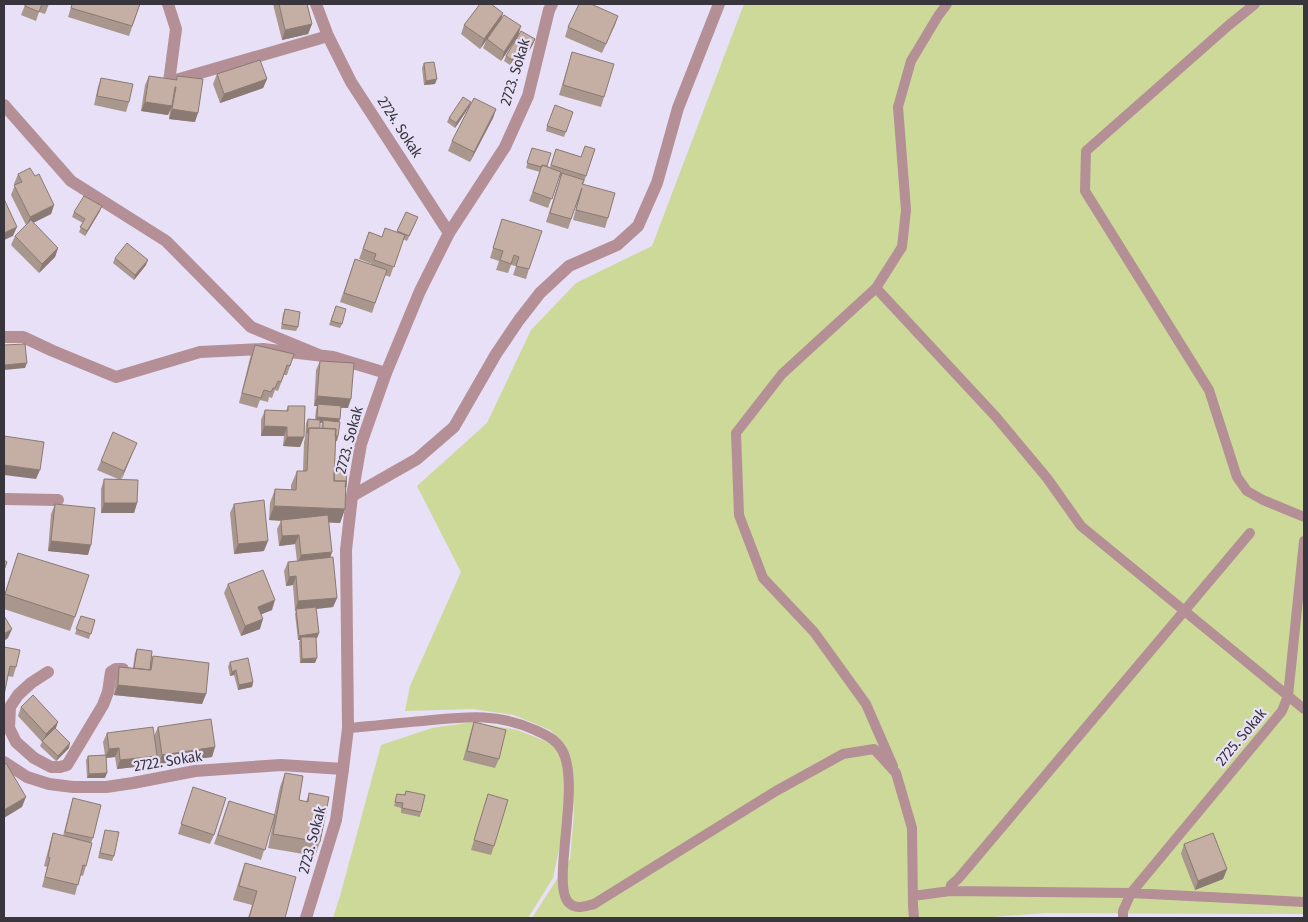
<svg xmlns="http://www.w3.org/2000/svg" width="1308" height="922" font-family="'Fira Sans Condensed',sans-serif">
	<rect width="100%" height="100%" fill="#e7e0f6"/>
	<path fill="#cdd998" d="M744,4H1304V914L1047,913L978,918H532L570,859L574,814L572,769L565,746L550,730L514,715L473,709L405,711L410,686L461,572L417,486L487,423L531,330L576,283L652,246Z
		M473,722L517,730L551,743L562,758L565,771L563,831L553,878L528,918H333L340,896L381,745L432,728Z"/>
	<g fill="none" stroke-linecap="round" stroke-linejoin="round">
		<path stroke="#b48f96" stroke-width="10" d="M1255,4L1229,25L1086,151L1085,191L1209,390L1237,477L1247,491L1263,500L1304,517
			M876,288L996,417L1047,478L1081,526L1304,709
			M348,728C373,726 398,723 423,721C464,717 496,712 535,730C546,735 556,739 562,750C582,785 550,886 569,903C576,910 585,906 594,904L776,791L843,754L874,749L896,773L912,828L913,905L914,918
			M893,766L866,704L814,632L763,578L739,515L736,433L782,374L876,288L902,247L906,210L898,107L911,61L938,16L947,4
			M950,891L951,885L958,879L1250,533
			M913,896L950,891L1131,893L1304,902
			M1123,918V911L1131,893L1282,711L1288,696L1304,541"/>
		<path stroke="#b48f96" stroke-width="12" d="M168,4L176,29L169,82L328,36
			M316,4L328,36L351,82L449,233
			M4,105L71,181L166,241L251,327L319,355
			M4,337H23L53,351L116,377L200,352L263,349L333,357L386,373
			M352,496L417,459L454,427L496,354L519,320L540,293L569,266L617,245L638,226L657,183L678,108L719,4
			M4,499L58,500
			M48,672L31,683L18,695L10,707L9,728L16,742L34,758L51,767H60L67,765L103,705L108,692L111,672L116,669H123
			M4,762L27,777L49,784L73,787H106L133,783L195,771L281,765L343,769"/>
		<path stroke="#b48f96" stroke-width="12" d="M306,918L336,820L343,769L348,728L346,550L352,496L361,444L386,373L420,291L449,233L505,147L528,96L549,10L552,4"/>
	</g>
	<path fill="#a9968d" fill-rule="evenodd" d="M20,4H49L45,14L39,12L36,21L21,15L25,5Z
		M72,4H140L129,36L68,17Z
		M273,4H307L312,24L308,34L282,40Z
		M503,13L501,20L521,26L518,35L535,39L533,44L526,56L518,52L510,65L504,61L506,56L517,37L501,61L483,48L486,41L480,49L461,34L464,25Z
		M618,16L602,53L565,37L568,27Z
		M572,52L604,97L601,107L559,95Z
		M424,63L435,84L424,85L422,68Z
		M217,74L267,79L263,88L220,103L213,84Z
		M149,76L176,80L177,76L195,122L169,119L170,109L168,115L141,111L145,85Z
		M101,78L129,102L126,112L94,105L98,87Z
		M471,102L469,107L455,128L447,122L449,118Z
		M496,109L493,118L470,162L448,151L452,141Z
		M573,112L564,137L546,131L547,126Z
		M532,148L547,166L550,167L556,149L581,157L595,149L583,185L608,218L605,228L573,220L578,200L568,229L546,222L560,178H559L548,208L529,201L540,172L526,168Z
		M18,174L35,176L54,205L51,214L33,223L58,248L55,257L39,273L11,245L15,236L26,225L11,195L15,185L14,184Z
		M100,211L85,236L79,232L83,223L72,217L74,212Z
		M406,212L416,222L407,241L403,239L390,277L385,275L372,313L340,302L355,259L372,265V264L359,259L369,232L382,237L397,232Z
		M502,219L529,269L526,279L513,275L516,266L511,265L508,273L496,270L499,261L490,258Z
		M115,258L146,265L134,280L113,263Z
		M336,306L342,324L340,328L329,325Z
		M285,309L298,327L296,331L281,329L283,314Z
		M255,345L294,354L287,375H284L278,391L275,390L272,398L269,397L268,402L260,400L257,408L239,403L251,354Z
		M320,361L348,408H341L337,441H335L334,469L346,487L345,509L340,523L329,522L330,558L337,598L333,607L316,609L319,633L317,638H316L315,663H300L299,642L300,640H298L295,614L296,611H295L293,585L286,586L284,571L288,562L297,561L295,544L279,546L277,529L281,521L269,520L270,503L275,489L291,490V485L297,471H303L304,442L305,438L306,423L308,419H315L316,409L317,406H314L316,370ZM320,422L322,423L321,428H320Z
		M288,406L304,437L300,447L283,446L284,436H261V420L265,410L286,411Z
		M137,443L121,479L137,503L134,513H101V489L104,479H118L97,470L101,461Z
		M55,504L88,555L48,551L51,514Z
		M234,504L264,551L234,554L230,513Z
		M18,553L75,617L70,631L4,609V596Z
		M228,584L272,610L261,614L260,629L241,636L224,593Z
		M81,616L95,620L89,639L75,634Z
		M4,647L16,667L13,677L8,676Z
		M137,649L151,660L153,656L206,694L202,704L114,695L116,677L119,667L133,668L135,653Z
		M230,662L253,682L252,687L238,690L234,675L230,676L228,667Z
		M21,707L55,729L69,748L56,761L40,746L42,742L18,716Z
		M474,722L499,759L495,768L463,760L471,731Z
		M158,727L215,747L212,757L158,764L154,736Z
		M107,733L157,756L153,765L117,769L115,757L106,758L105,778H87L86,760L88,756L105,755L103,742Z
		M285,773L299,800L306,802L309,793L320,842L315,856L268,848L274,818L261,860L214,844L229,801L274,815L280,787Z
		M406,791L421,812L420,817L401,813V808L394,806L397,794L404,795Z
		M488,794L494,846L491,855L471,850Z
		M190,797L214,835L210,844L178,834Z
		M73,798L93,838L91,843L86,866L83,876L80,875L75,895L42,887L47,867L44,866L50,843L53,833L63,836L70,808Z
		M105,830L114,856L112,861L98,858Z
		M1184,844L1227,869L1223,879L1195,890L1181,854Z
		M245,863L285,918H248L252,905L233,900L240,877Z"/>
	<path fill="#8a7a73" d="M503,13L500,23L487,39L480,49L484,39Z
		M618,16L615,25L602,53L606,44Z
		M312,24L308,34L282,40L285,30Z
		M521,26L518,36L501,61L504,52Z
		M535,39L533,44L526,56L528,51Z
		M520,47L518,52L510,65L512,60Z
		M267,79L263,88L220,103L224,94Z
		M437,79L435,84L424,85L426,81Z
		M145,102L172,106L168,115L141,111Z
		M471,102L469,107L455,128L456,123Z
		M172,109L198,113L195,122L169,119Z
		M496,109L493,118L470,162L474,152Z
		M54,205L51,214L27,226L30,217Z
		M102,206L100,211L85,236L87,231Z
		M17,227L13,236L4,240V233Z
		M58,248L55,257L39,273L42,264Z
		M148,260L146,265L134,280L135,275Z
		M27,363L25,368L4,370V365Z
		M317,396L351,399L348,408L314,406Z
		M317,417L340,419L338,424L323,420L322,423L315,422Z
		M264,426L287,427L284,436H261Z
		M322,435L338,436L337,441L320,439Z
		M287,437H304L300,447L283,446Z
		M137,443L133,452L121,481L124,471Z
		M4,465L40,470L36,479L4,475Z
		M104,503H137L134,513H101Z
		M274,506L345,509L340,523L269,520Z
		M299,535L295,544L279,546L282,536Z
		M51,541L91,545L88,555L48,551Z
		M268,541L264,551L234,554L238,544Z
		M332,552L329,562L297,565L301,555Z
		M296,576L293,585L286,586L289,577Z
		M337,598L333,607L297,611L296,609L295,611L298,601Z
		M275,600L272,610L255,617L258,607Z
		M263,619L260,629L241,636L245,626Z
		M12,629L8,638L4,641V634Z
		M319,633L317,638L301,640V637L300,640H298L299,636Z
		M317,658L315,663H300L302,659Z
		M236,670L234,675L230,676L232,672Z
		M253,682L252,687L238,690L239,685Z
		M118,685L206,694L202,704L114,695Z
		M58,722L55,731L43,743L46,734Z
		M70,743L69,748L56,761L58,756Z
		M215,747L212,757L158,764L162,755Z
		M119,748L115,757L105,758L109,749Z
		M157,756L153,765L117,769L120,760Z
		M107,773L105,778H87L89,774Z
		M26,797L22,807L4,818V810Z
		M1227,869L1223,879L1195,890L1198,881Z"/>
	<path fill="#c5aea4" stroke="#8a7a73" d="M25,4H42L39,12L25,6Z
		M72,4H140L132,26L71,8Z
		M279,4H307L312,24L285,30Z
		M480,4H491L503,13L484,39L464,25Z
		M579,4H591L618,16L606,44L568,27Z
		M504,15L521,26L504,52L487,39Z
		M521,31L535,39L528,51L520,47L512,60L506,56Z
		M572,52L614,64L604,97L563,85Z
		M260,60L267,79L224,94L217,74Z
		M434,62L437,79L426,81L424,63Z
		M149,76L177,80V76L203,79L198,113L172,109L176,87H175L172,106L145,102Z
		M101,78L133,84L129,102L97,96Z
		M463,97L471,102L456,123L449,118Z
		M474,98L496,109L474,152L452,141Z
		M555,105L573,112L566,132L547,126Z
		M585,146L595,149L586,176L551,165L556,149L581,157Z
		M532,148L551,153L547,166L542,165V167L527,163Z
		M542,165L561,172L552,199L533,192Z
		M30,168L35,176L39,174L54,205L30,217L14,185L22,182L18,174Z
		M562,173L584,180L582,184L615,193L608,218L576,210L582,188L571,219L550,213Z
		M84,196L102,206L87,231L80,227L85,219L74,212Z
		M4,199L17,227L4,233Z
		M406,212L418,217L409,236L397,231Z
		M502,219L542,231L529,269L516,266L519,257L514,255L511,264L500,260L503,251L493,248Z
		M31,220L58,248L42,264L15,236Z
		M385,228L405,235L394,267L374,260L376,254L363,249L369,232L382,237Z
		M127,243L148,260L135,275L115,258Z
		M355,259L387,270L375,303L344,293Z
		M336,306L346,309L342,324L331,321Z
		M285,309L300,312L298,327L282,324Z
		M25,344L27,363L4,365V345Z
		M255,345L294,354L290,366L287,365L281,382L278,381L275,388H273L271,392L264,390L261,398L242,393Z
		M320,361L354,363L351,399L317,396Z
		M318,404L341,406L340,419L317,417Z
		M288,406H305L304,437H287V427L264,426L265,410L288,411Z
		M308,419L320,420V428H309L307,433Z
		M323,420L340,422L338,436H335L336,429L323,428Z
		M309,428L336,429L334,481H346L345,509L274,506L275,489L296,490L297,471H307Z
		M113,432L137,443L124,471L101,461Z
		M4,436L44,442L40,470L4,465Z
		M334,469H347L346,487H345L346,481H334Z
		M104,479L138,480L137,503H104Z
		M264,500L268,541L238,544L234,504Z
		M55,504L95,508L91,545L51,541Z
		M328,515L332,552L301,555L299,535L282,536L281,520Z
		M18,553L89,575L75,617L5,594Z
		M333,557L337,598L298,601L296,576L289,577L288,562Z
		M4,560L7,562L4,570Z
		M263,570L275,600L258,607L263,619L245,626L228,584Z
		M316,607L319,633L299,636L296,609Z
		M4,616L12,629L4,634Z
		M81,616L95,620L91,634L76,629Z
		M301,637H316L317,658L302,659Z
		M4,647L20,650L16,667L10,666L4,695Z
		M137,649L152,651L150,670L134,668Z
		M153,656L209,663L206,694L118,685L119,667L151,670Z
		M248,658L253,682L239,685L236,670L232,672L230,662Z
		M33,695L58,722L46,734L21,707Z
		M211,719L215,747L162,755L158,727Z
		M474,722L506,730L499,759L467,751Z
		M153,727L157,756L120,760L119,748L109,749L107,733Z
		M55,728L70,743L58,756L42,741Z
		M106,755L107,773L89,774L88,756Z
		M6,763L26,797L4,810V765Z
		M285,773L303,776L299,800L308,802L309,793L329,797L320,842L273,834Z
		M193,787L226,798L214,835L181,824Z
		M406,791L425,795L421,812L402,808L403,803L395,802L397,794L405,795Z
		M488,794L508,800L494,846L474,840Z
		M73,798L101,805L93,838L65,832Z
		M229,801L275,815L265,850L218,835Z
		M105,830L119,832L114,856L100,853Z
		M53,833L92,843L86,866L83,865L78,885L45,877L50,858L48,857Z
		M1213,833L1227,869L1198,881L1184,844Z
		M245,863L296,877L285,918H249L257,891L239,886Z"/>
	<g text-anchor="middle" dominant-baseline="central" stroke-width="4.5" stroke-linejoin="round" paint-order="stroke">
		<g font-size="15" fill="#38353d" stroke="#e7e0f6">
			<text transform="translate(515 72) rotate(-73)">2723. Sokak</text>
			<text transform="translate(400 127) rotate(57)">2724. Sokak</text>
			<text transform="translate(349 440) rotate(-75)">2723. Sokak</text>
			<text transform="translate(1241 737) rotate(-50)">2725. Sokak</text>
			<text transform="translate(168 761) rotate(-9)">2722. Sokak</text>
			<text transform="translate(312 840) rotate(-75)">2723. Sokak</text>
		</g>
	</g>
	<rect width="1308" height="922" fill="none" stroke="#38353d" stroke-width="10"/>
</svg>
